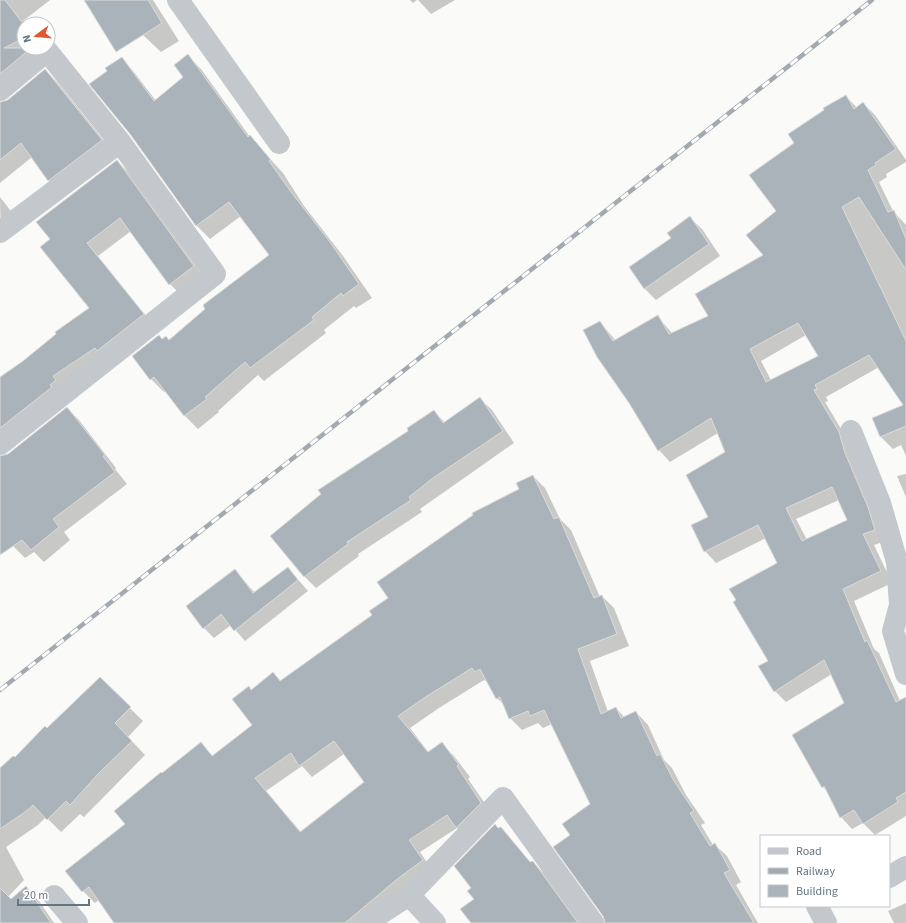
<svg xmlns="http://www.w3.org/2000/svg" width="906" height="923" font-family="'Source Sans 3',sans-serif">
	<rect width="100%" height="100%" fill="#fafaf8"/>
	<path fill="#0003" fill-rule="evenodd" d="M0,0H50L23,21L25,24H24V48H43L0,99V103H3L45,70L58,83L114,153L61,192L49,180L32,157L0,183Z
		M121,0H153L179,41L161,52L143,35Z
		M410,0H417L413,3Z
		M418,0H455L431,14Z
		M188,56L201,69L250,137L283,173L304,206L343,256L372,298L356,308L354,306L324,330L326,333L264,381L258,375L218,411L219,412L198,429L185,416L166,391L164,392L151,379L163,340L170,341L270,255L241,216L210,239L197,226L131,134L109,72L121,59L134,72L156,101L184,78Z
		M846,96L857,108L863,103L875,115L906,160V162L886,174L887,177L879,182L893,211L906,225V407L879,367L826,397L828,401L825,402L850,444L886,541L874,545L892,583L854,601L874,649L879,653L900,701L906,705V816L875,835L863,823L852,829L841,817L829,793L823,787L845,703L832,674L786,702L775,691L769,661L778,563L766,538L716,563L705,551L710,517L726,452L718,433L670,462L659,450L600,322L616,341L658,317L672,333L710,317L764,256L795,143ZM806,335L819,357L771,380L761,361ZM839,500L848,520L807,540L796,519Z
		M117,161L129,173L205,279L182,296L170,284L131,231L98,256L155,327L0,455V378L23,362L91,308L51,239Z
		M0,197L20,223L5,235L1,243Z
		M690,218L702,229L720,256L656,300L644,288L672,239Z
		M480,399L492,410L514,443L420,509L422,512L358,554L359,556L316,588L304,576L410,431L434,411L445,423Z
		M67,408L79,420L116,468L115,469L127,484L64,532L70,540L44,562L34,552L25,558L13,546L0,526V457L8,455Z
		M906,411V456L901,445L893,449L881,437L874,419Z
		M906,474V497L897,476Z
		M533,476L545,488L560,519L571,530L600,597L602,596L614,608L629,646L590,661L608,712L616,708L625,718L636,712L648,725L664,760L672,768L686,795L705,823L701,825L713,845L714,844L727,856L741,882L736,885L758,923H606L572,836L592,804L552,724L543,728L538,723L522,730L510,718L505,706L497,698L489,683L484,680L439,708L410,728L429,753L442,744L454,756L470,777L468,779L493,815L469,840L457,828L420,852L434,873L372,923H115L99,900L95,903L83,891L126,824L162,774L201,744L213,756L253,725L252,691L273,673L281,681L373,615L390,599L520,490ZM344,754L365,782L301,832L266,791L302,766L312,777Z
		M288,568L308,591L245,641L231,625L214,638L204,628L235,570L255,593Z
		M100,679L143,721L128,737L145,755L84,817L80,814L61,832L46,817L38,825L6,847L24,880L8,897L11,900L26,888L39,901L54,923H0V769L15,759L47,729Z
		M495,825L499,829L501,828L531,863L532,862L545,874L580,923H472L475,899L472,888Z
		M906,903V923H894L888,911Z"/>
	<path fill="#aab3b9" stroke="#dcdcda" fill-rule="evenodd" d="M0,0H5L24,25V38L4,48H31L0,74Z
		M84,0H148L162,23L116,52Z
		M188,54L248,137L250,135L271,160L269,161L291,192L330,242L359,284L343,296L341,293L312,317L314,320L250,368L245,362L205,397L207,399L184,416L154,377L150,380L132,356L159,335L162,339L166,336L169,340L205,309L203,305L269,255L229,202L196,226L130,134L89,84L107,71L105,68L122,57L154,101L183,77L174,65Z
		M45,69L102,140L48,181L21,143L0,160V102L8,100Z
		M846,95L854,109L863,102L896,149L875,163L876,165L868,170L888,212L894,210L906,239V270L859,197L842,207L906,341V426L880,437L872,418L903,405L869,355L815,385L817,389L814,390L839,432L845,453L868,507L875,530L863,534L881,571L843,589L865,642L867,640L896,702L906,697V792L896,798L898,802L863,824L854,810L840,818L824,786L822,788L792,735L844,703L824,660L774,692L758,666L768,661L733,602L736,600L729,589L777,563L758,525L704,552L691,525L708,517L686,475L725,452L711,418L658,451L629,403L597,357L583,330L600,321L613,341L658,315L669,334L708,316L695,294L763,255L746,235L776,211L749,175L794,143L788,134L824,110L823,108ZM798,323L818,356L766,382L750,349ZM832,487L847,520L802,541L786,508Z
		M117,160L194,266L169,285L120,218L87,243L144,314L97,351L95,348L53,376L56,380L50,385L52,387L0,428V377L23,361L56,334L55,332L89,308L40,247L50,239L36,222Z
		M690,216L709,244L644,289L629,267L671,238L667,233Z
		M480,397L503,431L433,478L409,497L411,500L347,542L348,544L304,577L270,536L321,494L318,490L408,431L407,428L434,410L443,423Z
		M67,407L105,455L103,456L115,472L53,519L59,527L31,550L22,540L0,555V456L8,454Z
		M533,475L554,519L559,517L594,598L602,595L617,634L578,649L601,714L616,707L621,718L636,711L657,756L660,754L674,781L694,811L690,813L710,846L715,843L730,870L724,873L754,923H605L603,916L553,847L570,835L562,824L590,804L544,710L530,716L528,711L509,719L500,697L496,699L480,669L475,672L472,668L427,696L398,716L428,752L442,742L459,765L457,766L481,803L456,828L447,815L409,840L423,860L396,880L345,923H114L89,887L82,892L65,871L125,824L114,811L161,772L162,773L201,742L212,756L252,725L232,699L249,686L251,690L273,672L280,681L372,615L369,611L388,598L377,582L473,515L472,513L519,489L516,483ZM334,741L364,782L300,832L255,778L291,753L299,766Z
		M288,567L298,580L234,631L221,614L203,629L186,606L235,569L253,593Z
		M100,677L131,707L115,723L132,741L98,774L70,805L66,801L47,820L33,805L25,812L0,829V768L13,756L15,757L45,726L47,728Z
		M495,824L498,828L501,827L530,862L533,861L578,923H471L460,909L474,899L467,891L471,888L454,866Z
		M26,886L51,923H0V888L11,899Z"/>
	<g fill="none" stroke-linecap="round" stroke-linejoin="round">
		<path stroke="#c3c8cc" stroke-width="22" d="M178,0L279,143
			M0,90L47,51L120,142L215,274L0,444
			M0,232L120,142
			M851,431L880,503L897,562L900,605L893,631L906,674
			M889,877L906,867
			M409,895L435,923
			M54,896L77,923
			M817,906L826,923
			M366,923L409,895L503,798L593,923"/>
		<g stroke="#a2aab0" stroke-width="4.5">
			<path id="rail" d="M0,690L872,0"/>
		</g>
		<use href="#rail" stroke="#fff" stroke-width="3" stroke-dasharray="9" stroke-linecap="butt"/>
	</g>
	<rect x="760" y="835" width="130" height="72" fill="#ffffff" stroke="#c1c8cd"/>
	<rect x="768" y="848" width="20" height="6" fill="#c3c8cc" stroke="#c1c8cd"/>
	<text x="796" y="855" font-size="12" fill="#657683">Road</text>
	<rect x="768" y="868" width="20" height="6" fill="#a2aab0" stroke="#c1c8cd"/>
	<text x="796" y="875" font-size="12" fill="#657683">Railway</text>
	<rect x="768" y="885" width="20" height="12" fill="#aab3b9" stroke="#c1c8cd"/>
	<text x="796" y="895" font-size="12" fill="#657683">Building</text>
	<g transform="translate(36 36) rotate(254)"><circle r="19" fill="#ffffff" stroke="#c1c8cd"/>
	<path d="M0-3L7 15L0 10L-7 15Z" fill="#e4572e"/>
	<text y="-6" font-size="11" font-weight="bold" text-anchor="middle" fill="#657683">N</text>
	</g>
	<path d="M18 899v6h71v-6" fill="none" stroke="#657683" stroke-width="2"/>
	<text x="24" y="899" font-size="12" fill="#657683" stroke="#ffffff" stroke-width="3" paint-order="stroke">20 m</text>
</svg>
